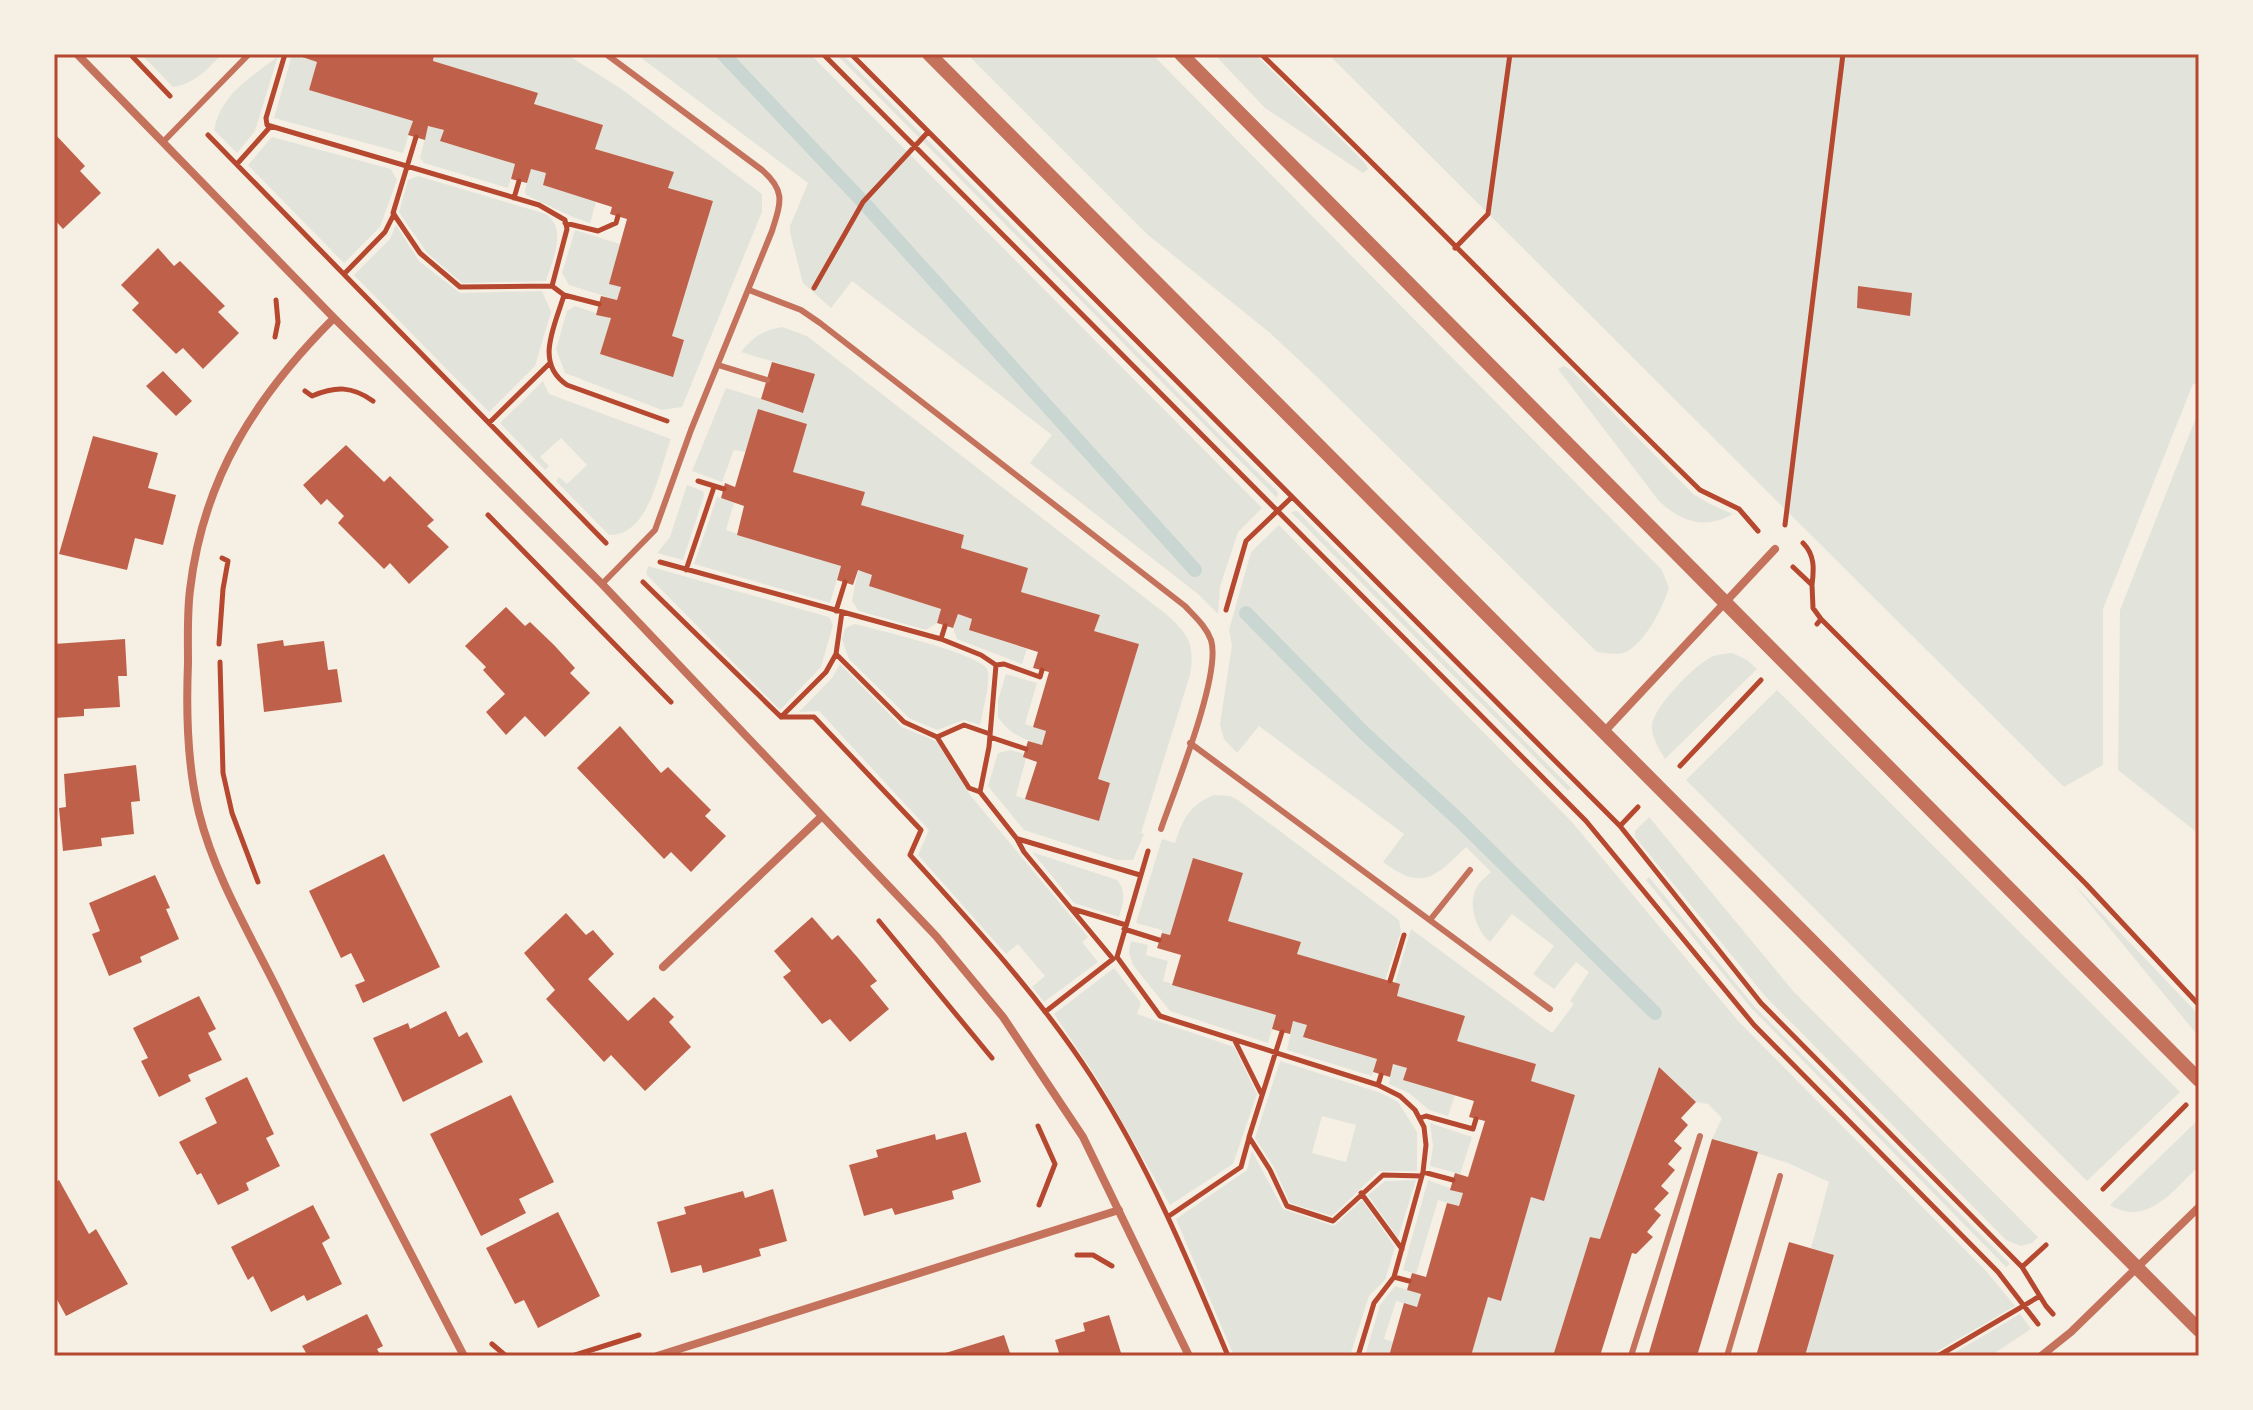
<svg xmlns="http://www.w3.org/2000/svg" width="2253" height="1410" font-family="'Open Sans',sans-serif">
	<rect width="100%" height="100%" fill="#f6efe4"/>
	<path fill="#e2e4dc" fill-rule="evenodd" d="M141,54H222C208,69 194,84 173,87Z
		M434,54H566L620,88L762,194V212L682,407L662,410L565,373L556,349L567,311L575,306L611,318L601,354L673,376L684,340L672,336L668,188L673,172L595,149L534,104L537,94L433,61Z
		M636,54H810L1262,508L1238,532L1220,587L1218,614L1198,594L1030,463L1052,435L852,281L831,308L803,283L790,233V226L808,183Z
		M836,54H842L1234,449L1278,492L1277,498Z
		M967,54H1152L1662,570L1669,588C1662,609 1647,639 1628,651C1619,656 1606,653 1597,652L1316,376L1269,332L1148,235Z
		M1214,54H1255L1365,163L1368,169L1363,173L1265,108Z
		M1328,54H2199V383L2193,384L2103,609V765L2064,787Z
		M292,55L317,62L309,90L413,121L403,153L274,118Z
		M278,56L255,131L237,153L214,130C222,92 250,79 278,56Z
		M428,126L444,130L441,141L515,164L508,188L424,163L420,158Z
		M272,137L391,169L397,180L380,227L344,263L248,165Z
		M531,169L546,173L543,185L596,202L590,223L573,217L526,195L525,191Z
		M418,176L546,214C568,229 552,261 546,281L462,283L427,253L399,212L408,180Z
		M396,225L419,261L460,293L542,291L551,312L535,366L489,412L354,275L390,239Z
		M575,230L620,244L610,284L621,287L617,300L569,285L562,273Z
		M782,327L807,336L1166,614C1189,635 1195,643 1190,675L1141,833L1144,834L1133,860H1117L1024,830L988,786L998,753L1011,750L1024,754L1026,758L1016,796L1099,820L1098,779L1139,644L1094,631L1100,615L1021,592L1028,568L961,548L964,535L861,505L865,492L793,472L807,424L758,409L745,452L734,450L722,482L692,471L726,388L803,412L814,374L741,352C754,336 762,331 782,327Z
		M1564,366L1571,370L1693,494L1710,504L1733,514C1705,530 1681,522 1659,501L1558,369Z
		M543,381L549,394L671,439C659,470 650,536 609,535L556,481L559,477L567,484L587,465L561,438L540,457L549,466L545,470L500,423Z
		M2199,410V834L2118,770L2120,610Z
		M687,485L703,491L704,496L683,560L657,553L670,537Z
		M717,497L734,503L726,530L841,566L830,603L694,564Z
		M1297,511L1571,788L1568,791L1291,512Z
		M1279,525L1572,822L1739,1022L1986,1271L2015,1306L1929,1356H1805L1834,1255L1811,1248L1829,1182L1788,1163L1712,1139L1722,1118L1708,1104L1696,1102L1659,1067L1600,1239L1590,1237L1553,1356H1471L1488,1297L1531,1197L1544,1200L1575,1095L1531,1081L1536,1064L1457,1041L1464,1017L1397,996L1400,985L1395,983L1411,929L1552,1033L1574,1004L1570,1001L1589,972L1576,962L1554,989L1533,974L1554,946L1512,914L1490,942C1476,931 1467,903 1477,887C1480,881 1487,876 1491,872L1466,847C1435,877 1423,892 1383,862L1404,834L1259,726L1237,753L1224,739L1220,724L1232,645L1229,630L1251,552Z
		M648,566L829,617L833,625L821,667L780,710L646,574Z
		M858,570L872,575L870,586L941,609L937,623L926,630L859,611L852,601Z
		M958,614L972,619L969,630L1027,649L1022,664L957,639L953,628Z
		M855,624C877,630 978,653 987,669C992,679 982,713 980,725L964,720L937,730L909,718L849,659L842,639L845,628Z
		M1732,653L1747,660L1757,669L1665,759C1659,749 1651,737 1652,725C1654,707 1692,668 1708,659C1716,654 1723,654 1732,653Z
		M840,664L902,727L936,741L971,796L1088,937L1082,942L1098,962L1044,1002L1032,987L1045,976L1018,944L1006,954L918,855L929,830L819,711L799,712L832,678Z
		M1006,674L1037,683L1025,724L1046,731L1042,745C1024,740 1008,733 998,717V700Z
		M1777,690L2180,1092L2087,1181L1686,780Z
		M1214,795L1230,796L1238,800L1399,920L1401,931L1385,980L1297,954L1300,942L1228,921L1243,873L1193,858L1170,935L1162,933V930L1136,923L1162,839L1175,843C1183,819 1189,805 1214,795Z
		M1649,817L1794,992L2026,1225L2038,1237L2032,1243L2021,1246L2006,1240L1765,996L1635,837V831Z
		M1032,852L1117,880C1127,891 1123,904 1119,917L1074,903Z
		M1649,877L1754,1006L2010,1264L2006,1267L1751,1008L1646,880Z
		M2071,881L2199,1015V1037Z
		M1131,941L1148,945L1146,955L1168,961L1163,981L1276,1015L1268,1043L1170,1011L1133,965L1129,952Z
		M1114,968L1141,1003L1137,1014L1234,1047L1257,1094L1233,1164L1170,1205L1097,1078L1054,1014Z
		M1293,1021L1307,1025L1304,1038L1377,1059L1372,1076L1287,1050Z
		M1280,1061L1381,1093L1398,1102L1417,1132V1171H1379L1332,1216L1290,1203L1274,1167L1255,1138ZM1322,1116L1356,1125L1346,1162L1312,1153Z
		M1393,1064L1407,1068L1404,1080L1455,1095L1448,1116L1429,1110L1409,1093L1389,1084Z
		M2199,1119V1164L2196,1169C2172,1192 2146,1227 2110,1205Z
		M1430,1123L1472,1137L1460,1174L1430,1166L1433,1146Z
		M1252,1151L1283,1209L1334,1226L1362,1200L1395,1247L1385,1280L1369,1296L1350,1356H1234L1176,1219L1247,1170Z
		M1416,1180L1398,1238L1368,1195L1385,1181Z
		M1428,1180L1463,1193L1459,1206L1438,1200L1416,1274L1403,1270Z
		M1395,1286L1421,1294L1417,1307L1396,1301L1384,1339L1393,1342L1389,1356H1365L1380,1305Z
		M2020,1314L2031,1329L1990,1356H1949Z"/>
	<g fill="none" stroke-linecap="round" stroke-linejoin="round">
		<path stroke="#c9d6d2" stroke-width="14" d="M723,54L863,202L1195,570
			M1246,613L1364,733L1460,821L1655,1013"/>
	</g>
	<path fill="#bf614a" d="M303,54H434L433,61L538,93L534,104L603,125L595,149L674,172L668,188L713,201L672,336L684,340L673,377L600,354L611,318L596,315L601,296L617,300L621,287L609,284L627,219L610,214L612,207L543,185L546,173L531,169L527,183L511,179L515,164L440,141L444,130L428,126L425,140L408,135L413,121L309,90L317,62L302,57Z
		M54,133L85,166L80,171L101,193L63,229L54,219Z
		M158,248L174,266L180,261L225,306L218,312L239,333L203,369L183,348L176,354L132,310L139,303L121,285Z
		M1858,286L1912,293L1910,316L1857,308Z
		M772,362L815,374L803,413L761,399Z
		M163,371L192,401L176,416L146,386Z
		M758,409L807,424L793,472L865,492L861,505L964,535L961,548L1028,568L1021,592L1100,615L1094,631L1139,644L1098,779L1110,783L1099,821L1025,799L1037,762L1023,757L1028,741L1042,745L1046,731L1033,727L1049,672L1033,668L1038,652L969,630L972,619L958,614L953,628L937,623L941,609L869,586L872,575L858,570L853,585L837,580L841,566L737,535L744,506L721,498L725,483L735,487Z
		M93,436L158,453L148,488L176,495L163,545L135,538L127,570L59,554Z
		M346,445L384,482L390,476L434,520L427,526L449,547L409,584L390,563L384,569L338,523L344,516L327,499L321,505L303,485Z
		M506,607L525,626L530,622L554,645L575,668L570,673L590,693L545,737L525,716L506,735L486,712L505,694L483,670L486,667L465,646Z
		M125,639L127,676H118L120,707L84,709V716L54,718V644Z
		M283,640L284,646L324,641L328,670L337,669L342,702L264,712L257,644Z
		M620,726L661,773L668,767L711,810L705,816L726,836L691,872L671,852L664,859L577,768Z
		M136,765L140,801L131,802L134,834L101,838L102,846L63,851L59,808L66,807L64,774Z
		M384,854L440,967L363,1003L355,985L365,981L351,953L341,958L309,891Z
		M1193,858L1243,873L1228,921L1301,942L1297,954L1400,984L1397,996L1465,1016L1457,1041L1536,1064L1531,1081L1575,1095L1544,1201L1531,1197L1501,1301L1488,1297L1471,1356H1389L1404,1303L1417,1307L1421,1294L1407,1290L1412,1273L1426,1277L1447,1203L1459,1206L1463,1193L1450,1190L1455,1173L1468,1177L1485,1121L1469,1117L1474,1101L1403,1080L1407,1068L1393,1064L1390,1077L1373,1072L1377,1059L1303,1037L1307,1025L1293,1021L1290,1034L1282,1032L1272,1029L1276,1015L1172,985L1181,955L1157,948L1162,933L1170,935Z
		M155,875L170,908L166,909L179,939L140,957L142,962L109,976L92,934L100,931L89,903Z
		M566,913L586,935L593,930L614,954L588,979L628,1021L654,997L674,1017L669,1022L691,1047L645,1091L611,1055L604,1062L546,999L555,990L524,953Z
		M812,917L832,940L838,935L858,958L877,981L870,986L889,1009L850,1042L830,1019L822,1024L783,977L791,971L774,951Z
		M199,996L216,1029L208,1033L222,1060L188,1075L191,1081L159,1097L141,1061L148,1058L133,1028Z
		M446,1011L459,1037L467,1032L483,1062L403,1102L373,1038L408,1023L410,1029Z
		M1659,1067L1696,1102L1681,1118L1688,1125L1674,1141L1682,1148L1668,1164L1675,1170L1661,1186L1669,1193L1654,1209L1661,1215L1647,1232L1653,1237L1636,1254L1632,1253L1600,1356H1553L1590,1237L1600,1239Z
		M247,1077L274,1134L266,1138L280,1166L246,1183L249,1190L218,1205L201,1173L197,1175L179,1142L217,1123L205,1098Z
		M511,1095L554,1182L519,1199L526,1213L481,1236L430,1134Z
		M966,1132L981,1182L952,1191L954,1199L895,1215L892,1208L864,1216L849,1165L878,1157L876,1150L935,1134L936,1140Z
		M1712,1139L1758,1152L1697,1356H1648Z
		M59,1180L89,1234L96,1229L128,1284L66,1316L54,1294V1183Z
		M773,1189L787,1241L759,1249L761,1256L703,1273L701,1265L671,1273L657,1222L686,1214L684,1207L743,1191L745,1198Z
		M313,1205L330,1238L322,1243L342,1284L307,1301L304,1295L271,1312L253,1276L248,1280L231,1247Z
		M558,1212L600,1296L538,1328L524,1300L515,1304L486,1248Z
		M1789,1242L1834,1255L1805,1356H1756Z
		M367,1314L383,1346L377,1349L381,1356H308L302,1346Z
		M1109,1315L1122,1356H1060L1055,1340L1085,1331L1083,1323Z
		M1004,1335L1011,1356H939V1355Z"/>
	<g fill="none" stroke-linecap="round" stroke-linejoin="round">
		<path stroke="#b5482f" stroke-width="5" d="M130,54L170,96
			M285,54L266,118L267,125L539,205L565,220L567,229L552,286
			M823,54L1586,821L1754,1025L1998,1272L2038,1324
			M851,54L1620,826L1638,807
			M1261,54C1410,197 1552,346 1700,490L1739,509L1758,531
			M208,135L606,543
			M416,137L393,213L420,253L460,287L552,286L564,295L599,304
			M237,164L270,127
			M514,198L519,181
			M565,223L598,231L616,223L618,216
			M1455,248L1488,214L1510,54
			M345,273L385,232L394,214
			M814,288L863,202L928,132
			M564,295C555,326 534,363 567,385L667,421
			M275,337L278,322L276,300
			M305,391L312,396C336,386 352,386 373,401
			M489,423L549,364
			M698,481L724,489
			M488,515L671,702
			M1785,525L1843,54
			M1803,543C1815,555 1814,569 1812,585
			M660,562L941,639L981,655L996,665L989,747L980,792L1017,839L1024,852L1113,959
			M1793,567L1812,585L1813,608L1821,619L1817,624
			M686,570L714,487
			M643,582L781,717H814L921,830L910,855C974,926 1039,996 1091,1076C1148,1164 1188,1260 1228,1356
			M1226,610L1246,541L1292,497
			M836,611L845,582
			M842,612L836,654L904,722L937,737
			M1821,619L2086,884L2199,1005
			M941,639L945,626
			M219,644L223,589L228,561L222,558
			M220,662L223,773L232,813L258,882
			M996,665L1004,664L1040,677L1042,670
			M781,717L826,672L836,654
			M990,737L1026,749
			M1680,766L1761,680
			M980,792L969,788L937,737L964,725L990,734
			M1620,826L1761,1003L2022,1267L2046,1245
			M1018,839L1140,875
			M1148,851L1117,957L1160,1016L1378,1085L1400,1096L1415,1110L1424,1127L1426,1145L1423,1172L1394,1277L1374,1303L1358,1356
			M1073,909L1126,925
			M879,921L992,1058
			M1124,929L1159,940
			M1390,981L1404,935
			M1045,1012L1113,959
			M1282,1032L1249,1137L1270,1170L1287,1206L1333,1221L1383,1175L1422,1176
			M1235,1041L1261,1093
			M1378,1085L1381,1075
			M1420,1118L1426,1116L1473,1129L1476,1119
			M1038,1126L1055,1164L1039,1205
			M1423,1172L1453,1180
			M2103,1189L2186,1105
			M1361,1193L1402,1249
			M1169,1216L1241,1167L1249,1138
			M1077,1255H1093L1112,1266
			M2022,1267L2046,1306L2053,1314
			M1394,1277L1409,1281
			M492,1344L506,1356
			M572,1356L639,1335
			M1938,1356L2040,1296"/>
		<path stroke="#c5725c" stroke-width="6" d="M163,142L249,54
			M749,290L801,310L820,323L1185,606C1194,616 1206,626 1211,640C1222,674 1174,791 1161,829
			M718,365L767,380
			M602,584L655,530L691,430L772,231C781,202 786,191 762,170L606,54
			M1190,743L1550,1009
			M1430,920L1470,870
			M1631,1356L1700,1136
			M1727,1356L1780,1176"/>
		<path stroke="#c5725c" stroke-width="8" d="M77,54L334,318L602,584L936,936L1003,1017L1083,1137L1189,1356
			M334,318C256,396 203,478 190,590C187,614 188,639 188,663C186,712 187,765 199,813C215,877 251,936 280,995C339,1117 402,1236 464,1356
			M1604,732L1775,549
			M663,967L821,817
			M657,1356L1119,1210
			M2041,1356L2071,1332L2199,1207"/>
		<path stroke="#c5725c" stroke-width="14" d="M929,54L2199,1330
			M1181,54L2199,1080"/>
	</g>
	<rect width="2253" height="1410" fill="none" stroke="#f6efe4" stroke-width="112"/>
	<rect x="56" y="56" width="2141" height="1298" fill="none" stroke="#b5482f" stroke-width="3"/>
</svg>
